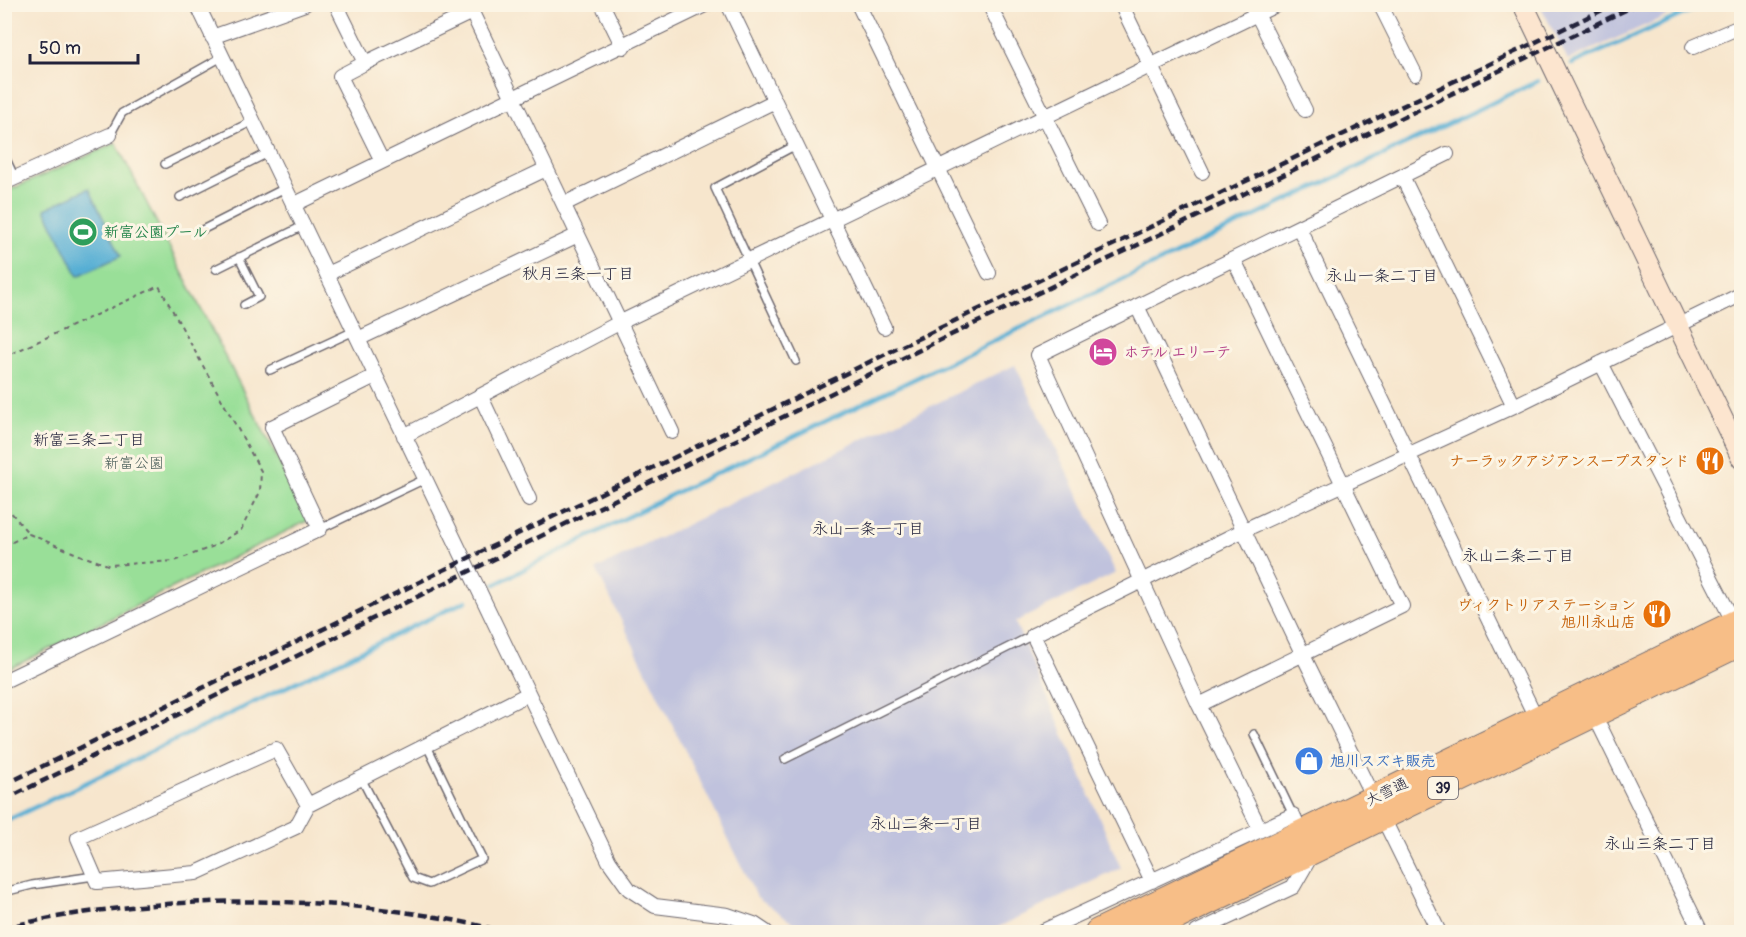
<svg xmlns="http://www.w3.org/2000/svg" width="1746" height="937" font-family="Pangolin,'Klee One',sans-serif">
	<rect width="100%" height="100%" fill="#fcf5e5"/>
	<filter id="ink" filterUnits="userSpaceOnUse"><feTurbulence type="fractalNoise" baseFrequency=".0167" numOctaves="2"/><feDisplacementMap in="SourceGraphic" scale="12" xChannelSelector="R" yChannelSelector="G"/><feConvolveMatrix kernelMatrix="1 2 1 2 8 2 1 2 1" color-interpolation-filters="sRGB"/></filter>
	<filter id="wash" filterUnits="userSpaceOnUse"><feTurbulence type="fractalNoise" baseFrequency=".008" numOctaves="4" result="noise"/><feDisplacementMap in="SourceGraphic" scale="24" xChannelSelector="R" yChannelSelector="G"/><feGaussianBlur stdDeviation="1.35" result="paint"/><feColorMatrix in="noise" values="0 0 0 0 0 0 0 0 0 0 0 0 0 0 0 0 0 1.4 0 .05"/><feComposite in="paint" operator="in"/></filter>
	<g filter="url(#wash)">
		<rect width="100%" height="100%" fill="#f7e6cd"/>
		<path fill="#c0c2dd" d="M1540,5H1691L1568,60Z
			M1015,365L1116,573L1015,622L1121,868L988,932H799L794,923L757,897L596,569Z"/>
		<path fill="#99df98" stroke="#5e806a" stroke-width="1.5" d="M116,143L309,520L5,671V192Z"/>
		<path fill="#57afd4" stroke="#3c6888" stroke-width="1.5" d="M89,188L121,256L78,276L45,209Z"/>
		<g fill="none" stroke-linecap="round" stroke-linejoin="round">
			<path stroke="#57afd4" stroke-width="4.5" d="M1572,64L1706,4
				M495,584L671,495L1538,81
				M4,822L466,601"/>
		</g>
	</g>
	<g filter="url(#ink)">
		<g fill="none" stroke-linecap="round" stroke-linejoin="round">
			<g stroke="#6d676e" stroke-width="10">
				<path id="lane" d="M110,135L122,113L222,57
					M796,145L715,188L796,361
					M4,155L15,178
					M165,164L253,121
					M180,197L268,153
					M198,232L285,188
					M239,257L259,297L244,305
					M216,269L303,226
					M270,370L354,331
					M320,529L425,479
					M1254,734L1293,815
					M785,759L1033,635
					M361,778L413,878L429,884L482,859L427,746
					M4,892L32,885L94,876"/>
			</g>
			<g stroke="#6d676e" stroke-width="16">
				<path id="street" d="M197,4L609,861L629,889L655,906L728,915L754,924L766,932
					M336,4L365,63L472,12
					M468,4L672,432
					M602,4L623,47
					M728,4L884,327
					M858,4L989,273
					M989,4L1098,224
					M1121,4L1202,172
					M1252,4L1305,110
					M1380,4L1415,74
					M212,37L305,4
					M1693,47L1742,26
					M365,63L340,76L382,161
					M1403,178L1514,406
					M4,183L110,135
					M564,204L775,101
					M293,205L707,4
					M1299,228L1539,724
					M327,274L546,169
					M1137,306L1303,655L1439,932
					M358,339L578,235
					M1601,363L1734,623
					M481,397L529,499
					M404,436L619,323L1278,4
					M4,681L320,529L272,427L375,376
					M1199,705L1402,606L1234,260
					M1595,716L1701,932
					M308,805L276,749L78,838L97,882L196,873L296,827L308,805L528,694
					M1260,829L1199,705L1038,355L1447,154
					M1152,881L1033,635L1244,530L1514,406L1742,294
					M1041,932L1293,815L1303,837
					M1197,932L1293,887L1312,854"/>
			</g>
			<g stroke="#6d676e" stroke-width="22">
				<path id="secondary" d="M1523,4L1742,459"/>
			</g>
			<g stroke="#6d676e" stroke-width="28">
				<path id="highway" d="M1098,932L1742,620
					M1145,932L1742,642"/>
			</g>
			<path stroke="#6d676e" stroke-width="2" stroke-dasharray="4.5 4.5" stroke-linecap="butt" d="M4,357L159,286L261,471L260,492L241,530L214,546L175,561L108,565L82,556L29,534L4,504
				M4,546L29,534"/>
			<use href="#lane" stroke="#fff" stroke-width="7"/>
			<use href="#street" stroke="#fff" stroke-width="14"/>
			<use href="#secondary" stroke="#fce5cf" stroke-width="20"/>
			<use href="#highway" stroke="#f7be87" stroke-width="26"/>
			<path stroke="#22223b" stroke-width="4.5" stroke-dasharray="9 4.5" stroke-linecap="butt" d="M4,785L896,349L1615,4
				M4,800L903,358L1638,4
				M4,928C154,891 357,893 506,932"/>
		</g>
	</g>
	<defs>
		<g id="stadium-disc" transform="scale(1.5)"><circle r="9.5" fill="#2e9e5b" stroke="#fcf5e5"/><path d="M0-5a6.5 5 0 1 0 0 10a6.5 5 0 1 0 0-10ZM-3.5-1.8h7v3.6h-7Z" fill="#fff"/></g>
		<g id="hotel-disc" transform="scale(1.5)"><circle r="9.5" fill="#d1479c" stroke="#fcf5e5"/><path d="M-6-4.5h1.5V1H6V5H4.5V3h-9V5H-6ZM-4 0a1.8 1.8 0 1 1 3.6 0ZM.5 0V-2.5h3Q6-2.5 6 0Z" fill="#fff"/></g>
		<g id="restaurant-disc" transform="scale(1.5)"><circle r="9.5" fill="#e8710a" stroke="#fcf5e5"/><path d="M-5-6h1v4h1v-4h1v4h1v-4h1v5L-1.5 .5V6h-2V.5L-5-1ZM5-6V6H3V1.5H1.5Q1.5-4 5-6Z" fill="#fff"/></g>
		<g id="shop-disc" transform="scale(1.5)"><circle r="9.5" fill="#3f7fe0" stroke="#fcf5e5"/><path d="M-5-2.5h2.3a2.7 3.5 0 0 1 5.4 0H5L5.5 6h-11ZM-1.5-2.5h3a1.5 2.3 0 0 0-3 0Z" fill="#fff"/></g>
	</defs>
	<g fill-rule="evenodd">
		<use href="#stadium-disc" x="83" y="232"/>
		<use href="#hotel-disc" x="1103" y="352"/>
		<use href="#restaurant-disc" x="1710" y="461"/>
		<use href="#restaurant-disc" x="1657" y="614"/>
		<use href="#shop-disc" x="1309" y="761"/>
	</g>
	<g text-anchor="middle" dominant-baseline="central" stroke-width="6" stroke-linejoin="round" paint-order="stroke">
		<rect fill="#fcf5e5" stroke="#63616e" stroke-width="1.5" x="1428" y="777" width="30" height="22" rx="4.5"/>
		<g font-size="14" font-weight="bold" fill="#22223b">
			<text x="1443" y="788">39</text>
		</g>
		<g font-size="15" font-weight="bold" fill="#27864d" stroke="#fcf5e5" text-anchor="start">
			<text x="104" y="232">新富公園プール</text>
		</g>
		<g font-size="15" font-weight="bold" fill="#b23c85" stroke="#fcf5e5" text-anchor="start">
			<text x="1124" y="352">ホテル エリーテ</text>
		</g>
		<g font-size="15" font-weight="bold" fill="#c56008" stroke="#fcf5e5" text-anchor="end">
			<text x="1689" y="461">ナーラックアジアンスープスタンド</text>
			<text x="1636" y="605">ヴィクトリアステーション<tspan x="1636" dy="17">旭川永山店</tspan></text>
		</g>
		<g font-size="15" fill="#465b57" stroke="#fcf5e5">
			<text x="134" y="463">新富公園</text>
		</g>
		<g font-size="15" font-weight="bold" fill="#366cbe" stroke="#fcf5e5" text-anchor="start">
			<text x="1330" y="761">旭川スズキ販売</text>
		</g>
		<g font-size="15" fill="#22223b" stroke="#fcf5e5">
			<text transform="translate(1387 792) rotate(-26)">大雪通</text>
		</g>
		<g font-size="16" fill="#22223b" stroke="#fcf5e5">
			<text x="578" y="274">秋月三条一丁目</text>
			<text x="1382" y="276">永山一条二丁目</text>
			<text x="89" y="440">新富三条二丁目</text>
			<text x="868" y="529">永山一条一丁目</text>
			<text x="1518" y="556">永山二条二丁目</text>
			<text x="926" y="824">永山二条一丁目</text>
			<text x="1660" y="844">永山三条二丁目</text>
		</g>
	</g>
	<rect width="1746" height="937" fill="none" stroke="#fcf5e5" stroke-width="24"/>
	<path d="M30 54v9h108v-9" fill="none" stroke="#22223b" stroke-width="3"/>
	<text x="39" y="54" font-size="18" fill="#22223b" stroke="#fcf5e5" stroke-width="4.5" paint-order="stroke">50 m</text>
</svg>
